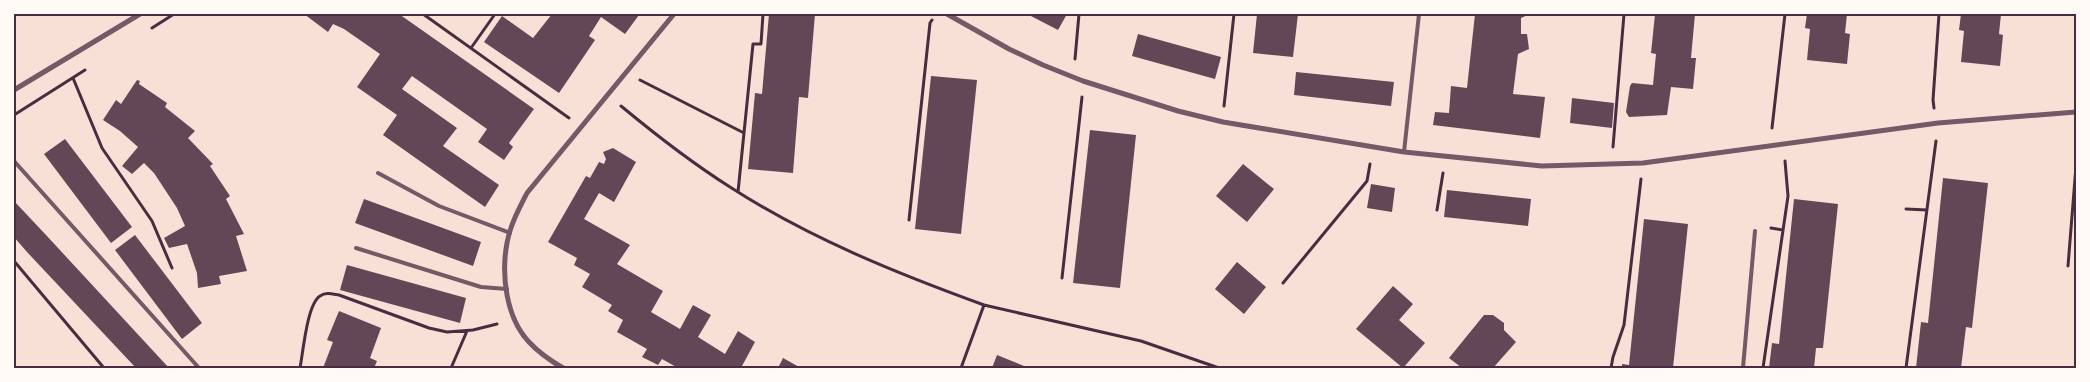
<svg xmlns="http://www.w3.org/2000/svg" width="2090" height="382" font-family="'Asap Condensed',sans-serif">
	<rect width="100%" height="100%" fill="#f7e1d7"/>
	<path fill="#644757" d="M304,14H399L534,109L509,143L513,147L504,160L478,142L487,129L412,76L402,89L457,128L443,146L499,185L485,207L383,135L397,115L357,87L380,54L344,29L333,24L328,32Z
		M552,14H637L639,15L625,34L601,17L589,36L595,40L559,93L484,42L502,16L533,38Z
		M769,14H815L808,98L799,97L793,173L748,169L755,93L762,94Z
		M1027,14H1067L1058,30Z
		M1257,14H1298L1293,57L1253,53Z
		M1475,14H1530L1521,18V34H1527L1529,49L1518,54L1513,94L1545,97L1540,138L1433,125L1435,112L1449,113L1451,86L1467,88Z
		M1655,14H1695L1691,58H1696L1693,89L1671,87L1667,115L1629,117L1626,112L1630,86L1632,83L1653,85L1656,54L1651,53Z
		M1807,14H1847L1845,33L1850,34L1847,64L1807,60L1810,29L1805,28Z
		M1961,14H2001L1999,34L2003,35L2000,66L1961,62L1964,31L1959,30Z
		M1138,34L1221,57L1215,79L1132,56Z
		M1296,72L1394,82L1391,106L1294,95Z
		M931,76L977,80L961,234L915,229Z
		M137,80L140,81L139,84L167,103L165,107L195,131L188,138L213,164L210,166L230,196L226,199L244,234L236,236L247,271L219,276L221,284L198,288L197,273L187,244L169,248L164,238L185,226L177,208L154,173L144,163L132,174L122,166L138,147L120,131L103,120L116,100L121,104Z
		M1572,98L1614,103L1612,128L1570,123Z
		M1090,130L1136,135L1120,288L1073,283Z
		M65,139L132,227L111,243L44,154Z
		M613,148L636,162L614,202L599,193L584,219L630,245L617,264L663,291L651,312L680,329L693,305L711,315L698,337L725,354L738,331L755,342L742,366L747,368H678L662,359L658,365L642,357L647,349L617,332L623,320L608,311L612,305L582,287L590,274L574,265L577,258L548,242L586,176L590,178L599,162L604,164L606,159L603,152Z
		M1243,164L1274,189L1247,222L1216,196Z
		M1943,178L1988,183L1972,328L1966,327L1961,368H1916L1921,322L1928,323Z
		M1371,184L1395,188L1392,212L1367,208Z
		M1447,190L1531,199L1528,226L1444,217Z
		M364,199L481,242L473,266L355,223Z
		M1794,199L1838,204L1823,348H1816L1814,368H1769L1772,343L1779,344Z
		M14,201L46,235L169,368H136L27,252L14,237Z
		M1644,219L1688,224L1673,368H1622V364L1629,365Z
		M135,235L202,323L182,339L115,250Z
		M1237,262L1266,287L1244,314L1215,289Z
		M347,265L466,298L460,323L340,290Z
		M1393,286L1413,304L1399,320L1425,343L1403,368L1356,329Z
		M339,311L381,328L370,358L377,361L374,368H323L333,342L327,340Z
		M1484,315H1493L1504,323V330L1516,342L1493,368H1462L1449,358Z
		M997,355L1029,368H992Z
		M783,358L801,368H778Z"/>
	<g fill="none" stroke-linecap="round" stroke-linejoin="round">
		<path stroke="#4a2c40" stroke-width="3" d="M423,14L569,118
			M152,28L174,14
			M471,48L495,14
			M1075,59L1079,14
			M73,78L102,148L152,221L172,268
			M640,80L744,133
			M621,106C656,135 692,163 730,187C809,238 896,273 984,305
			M1224,106L1234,14
			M1934,108L1933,100L1939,14
			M14,115L85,70
			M1772,128L1785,14
			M1613,147L1624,14
			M738,192L753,44H761L763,14
			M1906,209L1927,210
			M1437,210L1443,173
			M909,220L930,23L932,20
			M1771,228L1783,230
			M14,261L104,368
			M2068,266L2076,166
			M1062,278L1082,97
			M1283,283L1367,181L1370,164
			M300,368C303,353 307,304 320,296C326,292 332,294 339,295L429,328L447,332L473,330L497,324
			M451,368L467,331
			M961,368L984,305L1141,341L1219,368
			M1611,368L1613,357L1624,325L1641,179
			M1763,368L1788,196L1785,161
			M1906,368L1936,141"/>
		<path stroke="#755966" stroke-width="4" d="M1404,152L1419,14
			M14,161L199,368
			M378,173L439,206L510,233
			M356,248L481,287L507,289
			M1743,368L1755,231"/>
		<path stroke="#755966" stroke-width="5" d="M947,14L1009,49L1043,65L1083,81L1178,111L1223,122L1404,152L1542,166L1643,163L1938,123L2076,112
			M14,90L140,14
			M563,368C551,361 539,353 529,342C506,318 501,275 507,243C510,225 519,209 527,193L674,14"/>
	</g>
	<rect width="2090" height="382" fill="none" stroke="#fffaf5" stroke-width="30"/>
	<rect x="15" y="15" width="2060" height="352" fill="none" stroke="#4a2c40" stroke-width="2"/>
</svg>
